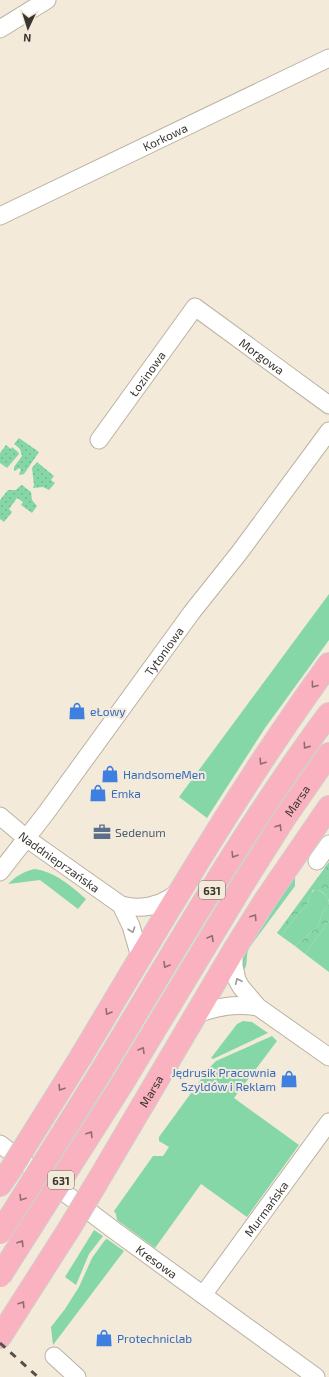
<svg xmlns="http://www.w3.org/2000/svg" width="329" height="1377" font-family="'Exo 2',sans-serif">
	<defs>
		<pattern id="forest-crowns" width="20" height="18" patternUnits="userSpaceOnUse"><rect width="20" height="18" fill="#85d7a7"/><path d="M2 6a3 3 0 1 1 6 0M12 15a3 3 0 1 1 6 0" fill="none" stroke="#74b990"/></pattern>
		<pattern id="garden-dots" width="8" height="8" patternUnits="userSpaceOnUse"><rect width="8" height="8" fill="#85d7a7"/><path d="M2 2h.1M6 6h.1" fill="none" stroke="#74b990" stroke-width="1.8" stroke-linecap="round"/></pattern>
	</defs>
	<rect width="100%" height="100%" fill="#f3eada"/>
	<path fill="#85d7a7" d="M329,594V640L265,728L207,818L179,797Z
		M34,869C54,871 71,886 86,899L78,909L40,880L8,884C16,876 23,872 34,869Z
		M293,876L295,877V886L249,948C245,956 249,965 243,971L242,963L244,954Z
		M315,889C322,891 329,896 329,903L322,914L318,926L295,946L281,936L298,914L306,907L311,894Z
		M329,921V972L305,954Z
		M243,1021L252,1022L268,1033L213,1059L211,1058L237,1024Z
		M272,1036L277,1041L234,1098L299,1145L247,1217L201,1184L155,1248L117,1220L116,1214L114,1211L153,1156H163L169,1147L159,1141V1137L210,1067L216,1061Z
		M94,1230L103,1236L89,1254L76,1285L65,1277Z
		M107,1239L124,1251L53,1345L51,1327L65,1309L79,1287L92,1258L105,1240Z"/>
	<path fill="url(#forest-crowns)" d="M329,862V901C326,894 321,889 313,890L309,899L306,907L298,914L281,936L277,933Z
		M329,903V921L305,954L295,946L318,926L322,914Z"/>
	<path fill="url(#garden-dots)" d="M19,438L39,452L24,474L20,475L19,474L21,470L19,468L15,471L14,470V467L22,456L20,449L14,444Z
		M6,445L11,449L12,447L18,452L19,454L7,468L0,463V453Z
		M37,462L54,476L51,480L55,483L49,490L43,487L33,488L34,485L32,468Z
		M22,485L31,492L32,500L37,506L32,513L21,505L23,502L17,498L9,509L12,512L4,522L0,519V500L8,490H16L20,486Z"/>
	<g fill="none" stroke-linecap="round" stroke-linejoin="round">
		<g stroke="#bab2a2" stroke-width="19">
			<g id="street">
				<path d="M0,29L47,0"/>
				<path id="s1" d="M0,216L329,58"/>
				<path id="s2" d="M99,440L195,307L329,405"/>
				<path id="s3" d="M0,816L26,838L121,905C142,910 162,906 178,892"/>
				<path d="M317,861L329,844"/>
				<path id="s4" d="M0,872L46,813L192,612L239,553L329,431"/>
				<path d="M121,905L131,926L140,957"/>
				<path d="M234,950V966L237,980L241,987L258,1007L329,1057"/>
				<path d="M196,1014C219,1007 234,1003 258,1007"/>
				<path id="s5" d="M0,1144L115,1231L316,1377"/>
				<path id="s6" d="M203,1295L329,1122"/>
				<path d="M54,1356L77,1377"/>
			</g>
		</g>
		<g stroke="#cfcfcd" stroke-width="24">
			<g id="primary">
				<path d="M82,1055C161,923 238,789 329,664"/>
				<path d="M102,1070C175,950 245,827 329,714"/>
				<path id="s7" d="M122,1084L243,884L284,819L329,754"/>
				<path id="s8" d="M96,1184L234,950L266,899L329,807"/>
				<path d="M0,1185L9,1172"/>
				<path d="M0,1337L69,1229"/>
			</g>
		</g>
		<use href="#street" stroke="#fff" stroke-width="17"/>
		<use href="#primary" stroke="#fbb2c0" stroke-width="22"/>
		<path stroke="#555049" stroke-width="3" stroke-dasharray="7 7" stroke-linecap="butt" d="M0,1343L38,1377"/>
		<g stroke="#cfcfcd" stroke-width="24" stroke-linecap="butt">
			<path id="primary-bridge" d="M9,1172L82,1055
				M69,1229L96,1184
				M0,1233L102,1070
				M0,1276L122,1084"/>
		</g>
		<use href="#primary-bridge" stroke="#fbb2c0" stroke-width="22"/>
	</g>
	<defs><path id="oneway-chevron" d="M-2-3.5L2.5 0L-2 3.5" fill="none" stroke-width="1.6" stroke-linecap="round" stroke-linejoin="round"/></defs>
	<g stroke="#906d70">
		<use href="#oneway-chevron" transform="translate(314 685) rotate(126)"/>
		<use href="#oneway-chevron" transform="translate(306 746) rotate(125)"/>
		<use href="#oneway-chevron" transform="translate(262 762) rotate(123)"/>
		<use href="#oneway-chevron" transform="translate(279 827) rotate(-58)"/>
		<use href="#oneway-chevron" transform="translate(234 855) rotate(122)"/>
		<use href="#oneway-chevron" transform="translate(254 917) rotate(-58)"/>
		<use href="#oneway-chevron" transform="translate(211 938) rotate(-59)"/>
		<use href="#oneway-chevron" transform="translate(166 965) rotate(121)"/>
		<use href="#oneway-chevron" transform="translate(108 1012) rotate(121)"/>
		<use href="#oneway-chevron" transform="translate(142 1050) rotate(-59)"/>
		<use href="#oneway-chevron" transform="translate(61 1088) rotate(122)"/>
		<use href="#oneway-chevron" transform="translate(90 1134) rotate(-58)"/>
		<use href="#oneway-chevron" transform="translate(22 1198) rotate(122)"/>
		<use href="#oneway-chevron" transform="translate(21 1243) rotate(-58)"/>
		<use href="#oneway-chevron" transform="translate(22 1304) rotate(-57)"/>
	</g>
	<g stroke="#9c9a97">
		<use href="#oneway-chevron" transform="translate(132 930) rotate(71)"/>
		<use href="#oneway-chevron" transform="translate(238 981) rotate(-115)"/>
	</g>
	<defs>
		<g id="shop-bare" transform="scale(1.38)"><path d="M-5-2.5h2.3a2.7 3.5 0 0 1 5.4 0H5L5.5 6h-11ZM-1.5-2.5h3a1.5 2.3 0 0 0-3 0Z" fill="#3f7fe0" stroke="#f3eada" stroke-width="2.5" paint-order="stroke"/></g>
		<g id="office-bare" transform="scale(1.38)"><path d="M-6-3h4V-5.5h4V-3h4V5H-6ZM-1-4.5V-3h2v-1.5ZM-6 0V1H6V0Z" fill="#5c6f8a" stroke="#f3eada" stroke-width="2.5" paint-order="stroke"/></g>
	</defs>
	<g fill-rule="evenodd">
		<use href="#shop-bare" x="77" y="711"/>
		<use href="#shop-bare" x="110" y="774"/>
		<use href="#shop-bare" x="98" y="793"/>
		<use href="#office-bare" x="102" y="832"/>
		<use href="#shop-bare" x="289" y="1079"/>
		<use href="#shop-bare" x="104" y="1338"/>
	</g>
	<g text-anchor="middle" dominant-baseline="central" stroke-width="4" stroke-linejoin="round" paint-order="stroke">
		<g fill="#f3eada" stroke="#716b62" stroke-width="1">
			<rect x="199" y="881" width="26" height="18" rx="3"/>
			<rect x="48" y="1171" width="26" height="18" rx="3"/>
		</g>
		<g font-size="11" font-weight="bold" fill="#39352f">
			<text x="212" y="890">631</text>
			<text x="61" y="1180">631</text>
		</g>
		<g font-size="12" fill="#39352f" stroke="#f3eada">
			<text stroke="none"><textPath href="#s1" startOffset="183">Korkowa</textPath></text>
			<text stroke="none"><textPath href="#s2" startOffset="247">Morgowa</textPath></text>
			<text stroke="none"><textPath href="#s2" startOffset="82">Łozinowa</textPath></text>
			<text stroke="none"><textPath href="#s4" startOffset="275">Tytoniowa</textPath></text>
			<text stroke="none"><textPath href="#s7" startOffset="333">Marsa</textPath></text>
			<text stroke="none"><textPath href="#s3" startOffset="75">Naddnieprzańska</textPath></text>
			<text stroke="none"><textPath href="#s8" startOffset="108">Marsa</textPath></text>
			<text stroke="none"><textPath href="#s6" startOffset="107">Murmańska</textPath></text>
			<text stroke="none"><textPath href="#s5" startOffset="196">Kresowa</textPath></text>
		</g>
		<g font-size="12" fill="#366cbe" stroke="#f3eada" text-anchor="start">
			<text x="90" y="711">eŁowy</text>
			<text x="123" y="774">HandsomeMen</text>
			<text x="111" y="793">Emka</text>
			<text x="276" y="1072" text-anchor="end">Jędrusik Pracownia<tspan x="276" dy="14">Szyldów i Reklam</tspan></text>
			<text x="117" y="1338">Protechniclab</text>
		</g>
		<g font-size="12" fill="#4e5e75" stroke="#f3eada" text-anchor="start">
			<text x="115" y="832">Sedenum</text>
		</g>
	</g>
	<g transform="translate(28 28) rotate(184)" stroke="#f3eada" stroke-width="3" paint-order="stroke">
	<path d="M0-3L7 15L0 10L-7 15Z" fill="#39352f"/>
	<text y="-6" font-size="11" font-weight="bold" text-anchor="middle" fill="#39352f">N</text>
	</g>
</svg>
